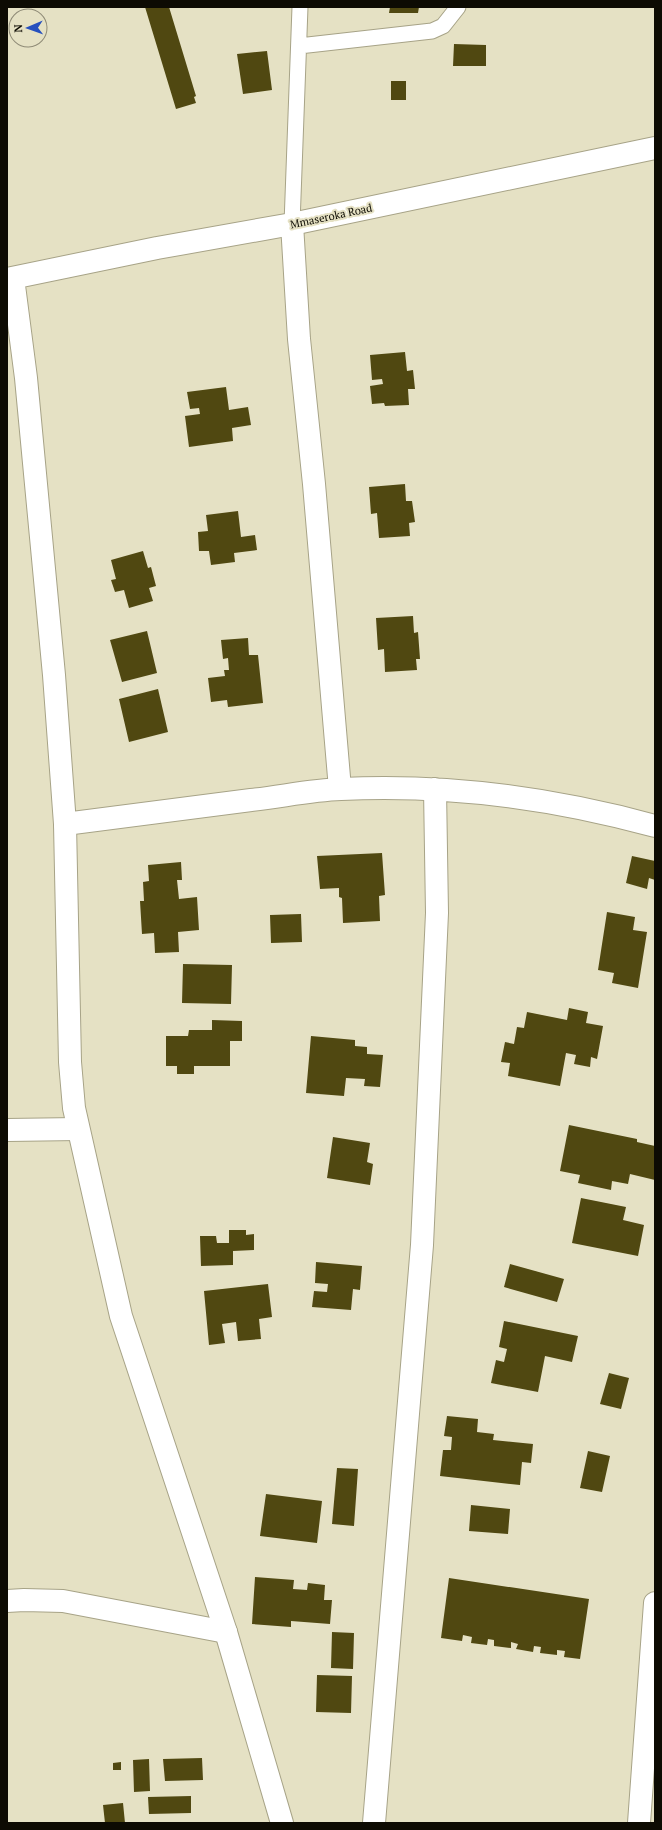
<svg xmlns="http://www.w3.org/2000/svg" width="662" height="1830" font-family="'PT Serif',serif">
	<rect width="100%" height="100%" fill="#e5e1c4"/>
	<path fill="#504811" d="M145,7H169L196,96L194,97L196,103L176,109Z
		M390,7H419L418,13H389Z
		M454,44L486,45V66H453Z
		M267,51L272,90L243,94L237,54Z
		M391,81H406V100H391Z
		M405,352L407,371L413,370L415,389H408L409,405L385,406L384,403L372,404L370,386L383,384L382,379L372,380L370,355Z
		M226,387L229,410L248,407L251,425L232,428L233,441L189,447L185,416L200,414L199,408L190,409L187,392Z
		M405,484L406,501H412L415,522L409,523L410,536L379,538L377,513L371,514L369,487Z
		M238,511L241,537L255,535L257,550L234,553L235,562L211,565L209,551H199L198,532L208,531L206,515Z
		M143,551L148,568L151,567L156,586L149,588L153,601L129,608L124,590L115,592L111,580L116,579L111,560Z
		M413,616L414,633L418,632L420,659H416L417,670L385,672L384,649L378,650L376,618Z
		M147,631L157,673L122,682L110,640Z
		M248,638L249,655H258L263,703L228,707L227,700L211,702L208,678L225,676L224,670H229L228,658L223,659L221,640Z
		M158,689L168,732L129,742L119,699Z
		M382,853L385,895L379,896L380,921L343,923L342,898L339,897V888L320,889L317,856Z
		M632,856L655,861V880L649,878L647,889L626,883Z
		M181,862L182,880H177L179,899L197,897L199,930L178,932L179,952L155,953L154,933L142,934L140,901H144L143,882L149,881L148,865Z
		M607,912L635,917L633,930L647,932L638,988L612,983L614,973L598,970Z
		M301,914L302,942L271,943L270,915Z
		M183,964L232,965L231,1004L182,1003Z
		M569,1008L588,1012L586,1023L603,1026L597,1059L591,1057L590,1067L574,1064L576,1055L566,1053L560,1086L508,1076L510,1063L501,1062L505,1042L514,1044L517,1027L524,1028L527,1012L567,1020Z
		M212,1020L242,1021V1041H230V1066H194V1074H177V1066H166V1036H188L189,1030H212Z
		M311,1036L355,1040V1046L367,1047V1054L383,1055L380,1087L364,1086L365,1079L346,1078L344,1096L306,1093Z
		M569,1125L637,1139V1142L655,1146V1180L630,1174L628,1184L612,1181L611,1190L578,1183L580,1175L560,1171Z
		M333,1137L370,1143L367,1162L373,1164L370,1185L327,1178Z
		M581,1198L626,1207L623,1220L644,1225L638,1256L572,1243Z
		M229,1230H246V1235L254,1234V1250L233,1251V1265L201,1266L200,1236H216L217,1243H229Z
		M316,1262L362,1266L360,1290L353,1289L351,1310L312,1307L314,1291L327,1292L328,1284L315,1283Z
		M510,1264L564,1279L557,1302L504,1287Z
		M268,1284L272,1317L259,1319L261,1339L238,1341L236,1322L222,1324L225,1343L209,1345L204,1291Z
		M504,1321L578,1336L572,1362L545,1356L538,1392L491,1383L496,1360L504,1362L507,1349L499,1347Z
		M609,1373L629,1378L621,1409L600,1404Z
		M447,1416L478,1419L477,1432L494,1434L493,1440L533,1444L531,1463L522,1462L520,1485L440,1476L443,1450H451L452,1437L444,1436Z
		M588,1451L610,1456L602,1492L580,1488Z
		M337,1468L358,1469L354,1526L332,1524Z
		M266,1494L322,1501L317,1543L260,1536Z
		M471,1505L510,1509L508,1534L469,1531Z
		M255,1577L294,1580L293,1589L307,1590L308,1583L325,1585L324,1600H332L330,1624L291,1621V1627L252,1624Z
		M449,1578L589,1599L580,1659L564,1657L565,1651L557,1650V1655L540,1653L541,1647L534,1646L533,1652L516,1649L518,1644L511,1642V1648L494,1646V1640L488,1639L487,1645L471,1643L472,1637L463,1635L462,1641L441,1638Z
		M332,1632L354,1633L353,1669L331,1668Z
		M317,1675L352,1676L351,1713L316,1712Z
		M202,1758L203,1780L165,1781L163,1759Z
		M149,1759L150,1791L134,1792L133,1760Z
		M121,1762V1770H113V1763Z
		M191,1796V1813L149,1814L148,1797Z
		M123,1803L125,1823H105L103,1805Z"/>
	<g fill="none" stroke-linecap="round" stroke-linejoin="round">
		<g stroke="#a7a387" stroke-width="17">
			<path id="service" d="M299,46L432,31L443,26L458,7
				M292,224L300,7"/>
		</g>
		<g stroke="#a7a387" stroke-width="24">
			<path id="minor" d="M292,224L299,339L314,484L340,789
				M65,824C127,816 189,808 251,800C280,797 311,790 341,789C446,784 553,798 655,826
				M7,1130L78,1129
				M7,1601L24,1600L63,1601L226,1632
				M374,1823L422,1245L437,913L435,789
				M639,1823L655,1603"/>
		</g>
		<g stroke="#a7a387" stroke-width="24">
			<path id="tertiary" d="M13,278L26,378L54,675L65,824L70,1062L74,1108L121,1316L226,1632L282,1823
				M7,279L157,248L292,224L655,148"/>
		</g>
		<use href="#service" stroke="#fff" stroke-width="15"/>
		<use href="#minor" stroke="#fff" stroke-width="22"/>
		<use href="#tertiary" stroke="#fff" stroke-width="22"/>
	</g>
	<g text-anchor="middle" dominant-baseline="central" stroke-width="4" stroke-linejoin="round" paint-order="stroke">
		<g font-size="11" fill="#0d0b03" stroke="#e5e1c4">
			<text transform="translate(331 216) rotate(-12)">Mmaseroka Road</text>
		</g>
	</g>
	<rect width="662" height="1830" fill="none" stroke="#0d0b03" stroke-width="16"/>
	<g transform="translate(28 28) rotate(268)"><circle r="19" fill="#e5e1c4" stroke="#8f8b77"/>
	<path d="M0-3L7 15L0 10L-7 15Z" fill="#2650be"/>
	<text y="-6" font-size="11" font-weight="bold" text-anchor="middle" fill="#0d0b03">N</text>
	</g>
</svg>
